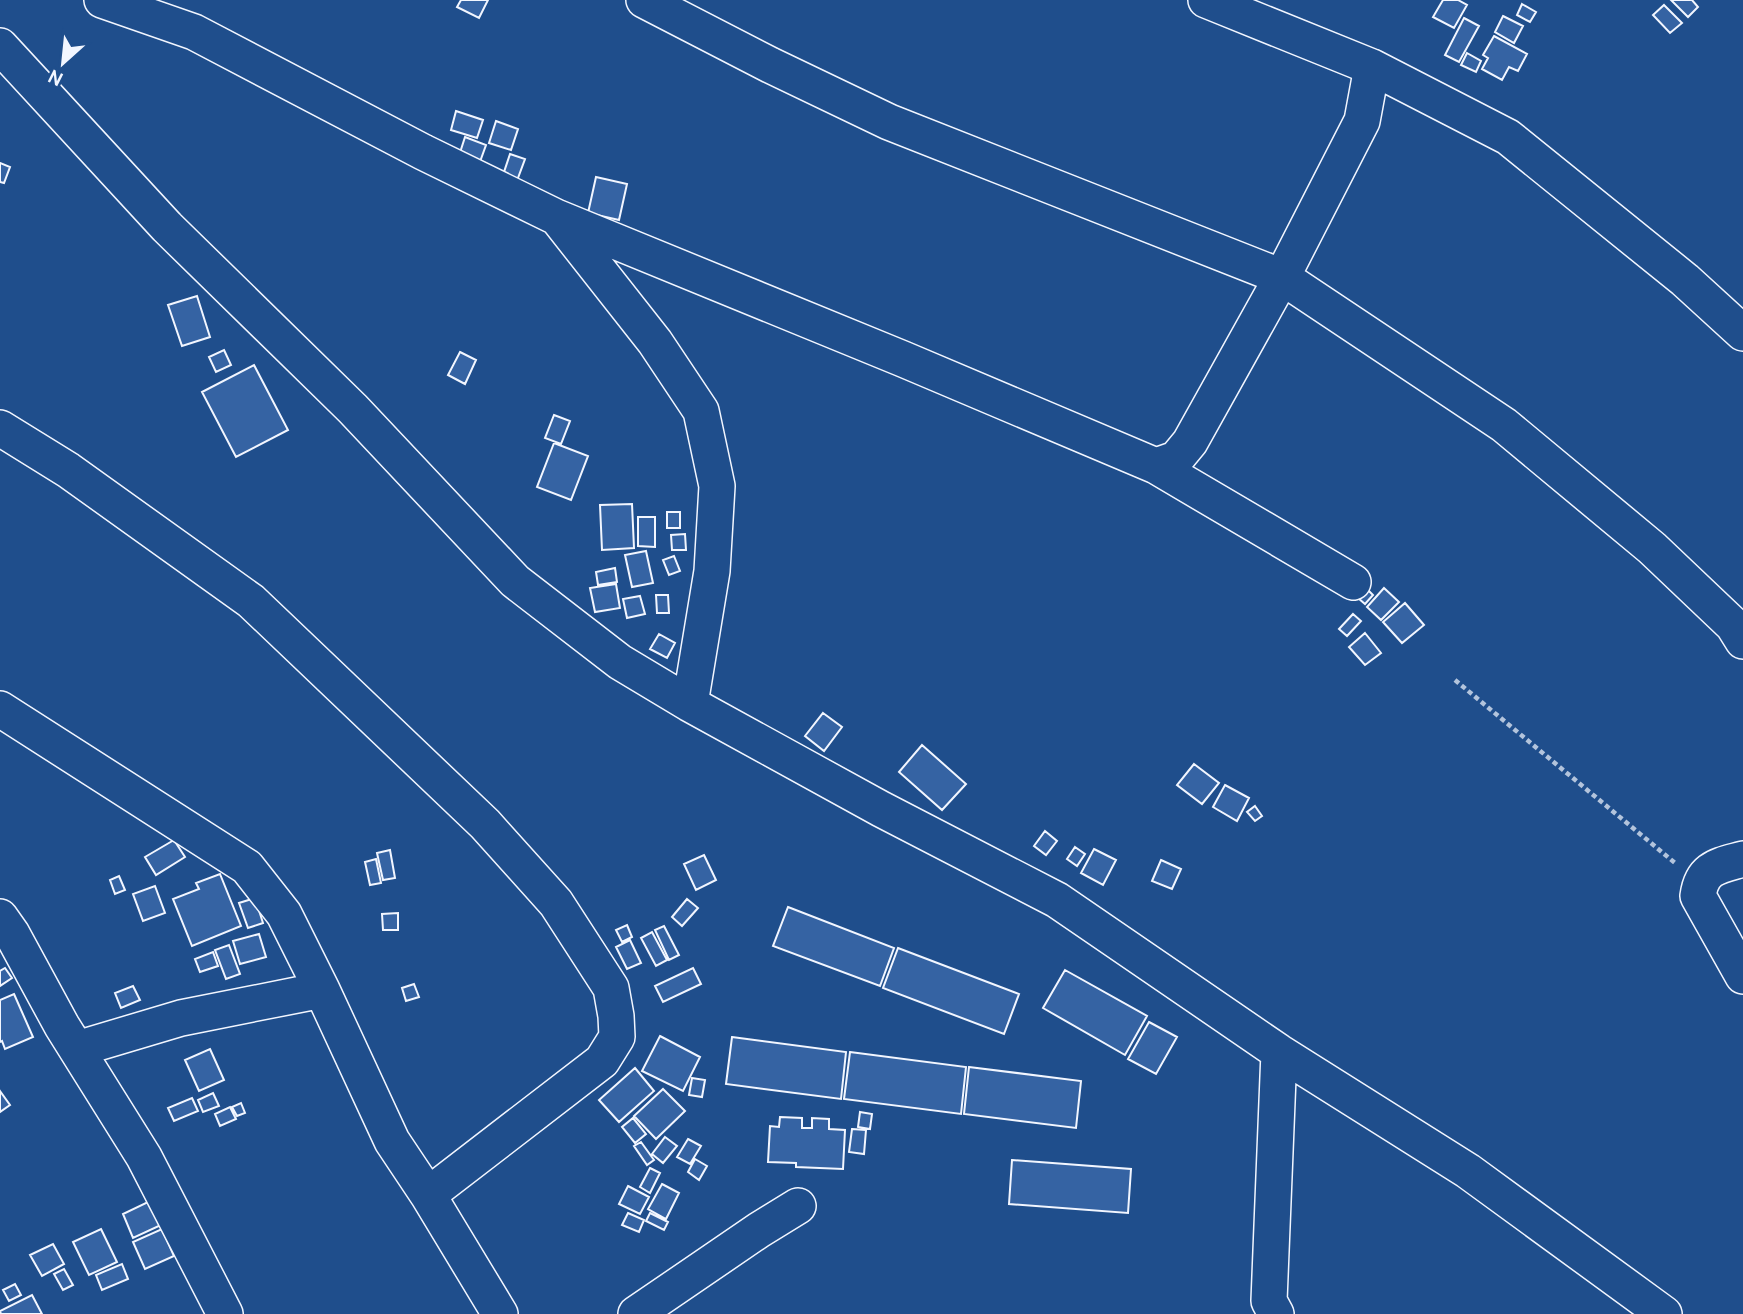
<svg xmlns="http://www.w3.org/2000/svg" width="1743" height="1314" font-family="Cabin,sans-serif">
	<rect width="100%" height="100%" fill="#1f4e8c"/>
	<path fill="#3563a3" stroke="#f2f6ff" stroke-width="2" d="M461,0H488L479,18L457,7Z
		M1443,0H1458L1467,5L1454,28L1433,17Z
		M1671,0H1692L1698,7L1688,17Z
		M1522,4L1536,12L1530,22L1517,15Z
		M1664,5L1682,23L1670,33L1653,15Z
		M1503,16L1523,26L1514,43L1495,32Z
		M1464,18L1479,26L1459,62L1445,55Z
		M1494,36L1527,54L1518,71L1509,67L1502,80L1482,69L1488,58L1483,55Z
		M1467,53L1481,61L1476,72L1461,65Z
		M456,111L483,120L477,138L451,130Z
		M496,121L518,129L511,150L489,143Z
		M465,137L486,145L477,170L457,162Z
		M510,154L525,159L515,186L501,181Z
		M0,163L10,167L4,183L0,182Z
		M596,177L627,184L619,220L588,213Z
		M197,296L210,337L182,346L168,305Z
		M224,350L231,365L216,372L209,357Z
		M460,352L476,360L465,384L448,375Z
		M254,365L288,430L236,457L202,392Z
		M554,415L570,421L561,444L545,438Z
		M554,443L588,456L571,500L537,487Z
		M632,504L634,548L602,550L600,505Z
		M667,512H680V528H667Z
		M638,517H655V547L638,546Z
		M685,534L686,550H672L671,535Z
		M646,551L653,583L632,587L625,555Z
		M674,556L680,571L669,575L663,560Z
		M615,568L617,582L598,585L596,572Z
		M616,584L620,608L595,612L590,588Z
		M1384,588L1399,602L1381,620L1367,607Z
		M1367,589L1373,595L1365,604L1358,598Z
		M656,595H668L669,613H657Z
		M640,596L645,614L627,618L623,599Z
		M1405,603L1424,625L1402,643L1383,622Z
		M1353,614L1361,621L1347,636L1339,629Z
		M1365,633L1381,653L1365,665L1349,647Z
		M659,634L675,643L667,658L650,649Z
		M823,713L842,727L824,751L805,736Z
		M922,745L966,784L942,810L899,772Z
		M1194,764L1219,783L1202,804L1177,785Z
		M1225,785L1249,798L1237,821L1213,807Z
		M1255,806L1262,816L1255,821L1247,812Z
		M1045,831L1057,841L1046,855L1034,846Z
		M174,840L185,857L156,875L145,857Z
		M1075,847L1085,854L1077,866L1067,859Z
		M1094,849L1116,860L1103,885L1081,873Z
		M390,850L395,878L383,880L377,853Z
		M704,855L716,880L696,890L684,864Z
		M376,859L381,883L370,885L365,862Z
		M1161,860L1181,869L1172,889L1152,881Z
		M220,874L241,926L192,946L173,899L199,889L196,883Z
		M119,876L125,890L115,894L110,880Z
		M155,886L165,913L143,921L133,894Z
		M255,898L263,923L248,928L239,903Z
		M687,899L698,908L682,926L672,917Z
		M788,907L894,948L880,986L773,946Z
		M398,913V930H383L382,914Z
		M627,925L632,937L622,942L616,930Z
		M664,926L679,955L669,960L655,930Z
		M652,932L667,960L656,966L641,938Z
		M259,934L266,957L240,964L233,941Z
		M630,940L641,963L627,969L616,947Z
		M229,945L240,974L226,979L215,950Z
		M898,948L1019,994L1004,1034L883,988Z
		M213,952L218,966L200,972L195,959Z
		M5,968L12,978L0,986V971Z
		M693,968L701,984L663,1002L655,986Z
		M1065,970L1147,1016L1125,1055L1043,1008Z
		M414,984L419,997L406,1001L402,988Z
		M133,986L140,1000L121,1008L115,993Z
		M14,994L33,1037L5,1049L2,1041L0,1042V1000Z
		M1149,1022L1177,1037L1156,1074L1128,1059Z
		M660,1036L700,1057L683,1091L642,1071Z
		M732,1037L846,1052L841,1099L726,1084Z
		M210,1049L224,1080L199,1091L185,1060Z
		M850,1052L966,1067L961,1114L844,1099Z
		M969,1067L1081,1081L1076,1128L964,1114Z
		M635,1068L654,1091L619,1122L599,1100Z
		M692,1078L705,1080L702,1097L689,1095Z
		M663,1089L685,1111L656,1139L634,1116Z
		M0,1091L10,1105L0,1112Z
		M213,1093L219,1106L203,1112L198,1100Z
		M192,1098L198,1111L174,1121L168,1108Z
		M241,1103L245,1113L237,1116L232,1107Z
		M230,1107L236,1119L220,1126L215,1114Z
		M860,1112L872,1114L870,1129L858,1127Z
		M780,1117L802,1118V1128H812V1118L829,1119V1129L845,1130L843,1169L796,1167V1163L768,1162L770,1126L779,1127Z
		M633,1118L646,1134L635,1143L622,1127Z
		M852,1129L866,1130L864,1154L849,1152Z
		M665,1137L677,1146L663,1163L652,1154Z
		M688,1139L701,1146L690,1164L677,1157Z
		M641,1142L654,1160L647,1165L634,1146Z
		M695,1159L707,1166L699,1180L688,1172Z
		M1012,1160L1131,1169L1128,1213L1009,1204Z
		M650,1168L660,1173L650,1193L640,1187Z
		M662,1184L679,1193L666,1219L648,1209Z
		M628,1186L649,1197L640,1214L619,1204Z
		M150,1201L161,1225L133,1238L123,1214Z
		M628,1213L644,1220L639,1232L622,1225Z
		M650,1213L668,1222L664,1230L646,1221Z
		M101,1229L117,1262L89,1275L73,1242Z
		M162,1229L174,1256L145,1269L133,1242Z
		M53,1244L64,1264L42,1276L30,1255Z
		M122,1264L128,1279L102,1290L96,1275Z
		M64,1269L73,1285L63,1290L54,1274Z
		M15,1284L21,1295L9,1301L3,1290Z
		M32,1295L42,1314H1L0,1311Z"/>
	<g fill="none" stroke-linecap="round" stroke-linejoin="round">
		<g stroke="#f2f6ff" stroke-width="38">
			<path id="minor" d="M102,0L194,32L423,152L556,217L903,359L1156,466L1176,459L1190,442L1282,277L1362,121L1372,67
				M644,0L770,65L889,122L1282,277L1504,425L1652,548L1733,625L1743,641
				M1206,0L1372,67L1508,137L1685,280L1743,333
				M0,46L167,227L353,409L515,581L620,662L690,704L881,809L1057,900L1279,1052L1468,1171L1664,1314
				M559,220L655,342L701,411L717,486L712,571L690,704
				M0,428L68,470L251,601L485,824L556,903L611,988L616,1016L617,1037L602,1061L428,1195
				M1156,466L1353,582
				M0,709L247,867L284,914L322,990L392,1141L428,1195L500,1314
				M1743,859C1718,866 1702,867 1698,896L1743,976
				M0,917L12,934L62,1026L144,1157L225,1314
				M77,1049L181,1018L322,990
				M636,1314L759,1230L798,1206
				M1276,1314L1269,1301L1279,1052"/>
		</g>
		<path stroke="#b3c4dc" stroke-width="4.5" stroke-dasharray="5 3.5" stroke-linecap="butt" d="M1455,680L1675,863"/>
		<use href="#minor" stroke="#1f4e8c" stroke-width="35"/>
	</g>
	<g transform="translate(63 63) rotate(207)" stroke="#1f4e8c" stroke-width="5" paint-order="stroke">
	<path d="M0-5L12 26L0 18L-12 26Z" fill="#f2f6ff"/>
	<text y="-10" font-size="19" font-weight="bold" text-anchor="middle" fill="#f2f6ff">N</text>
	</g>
</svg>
